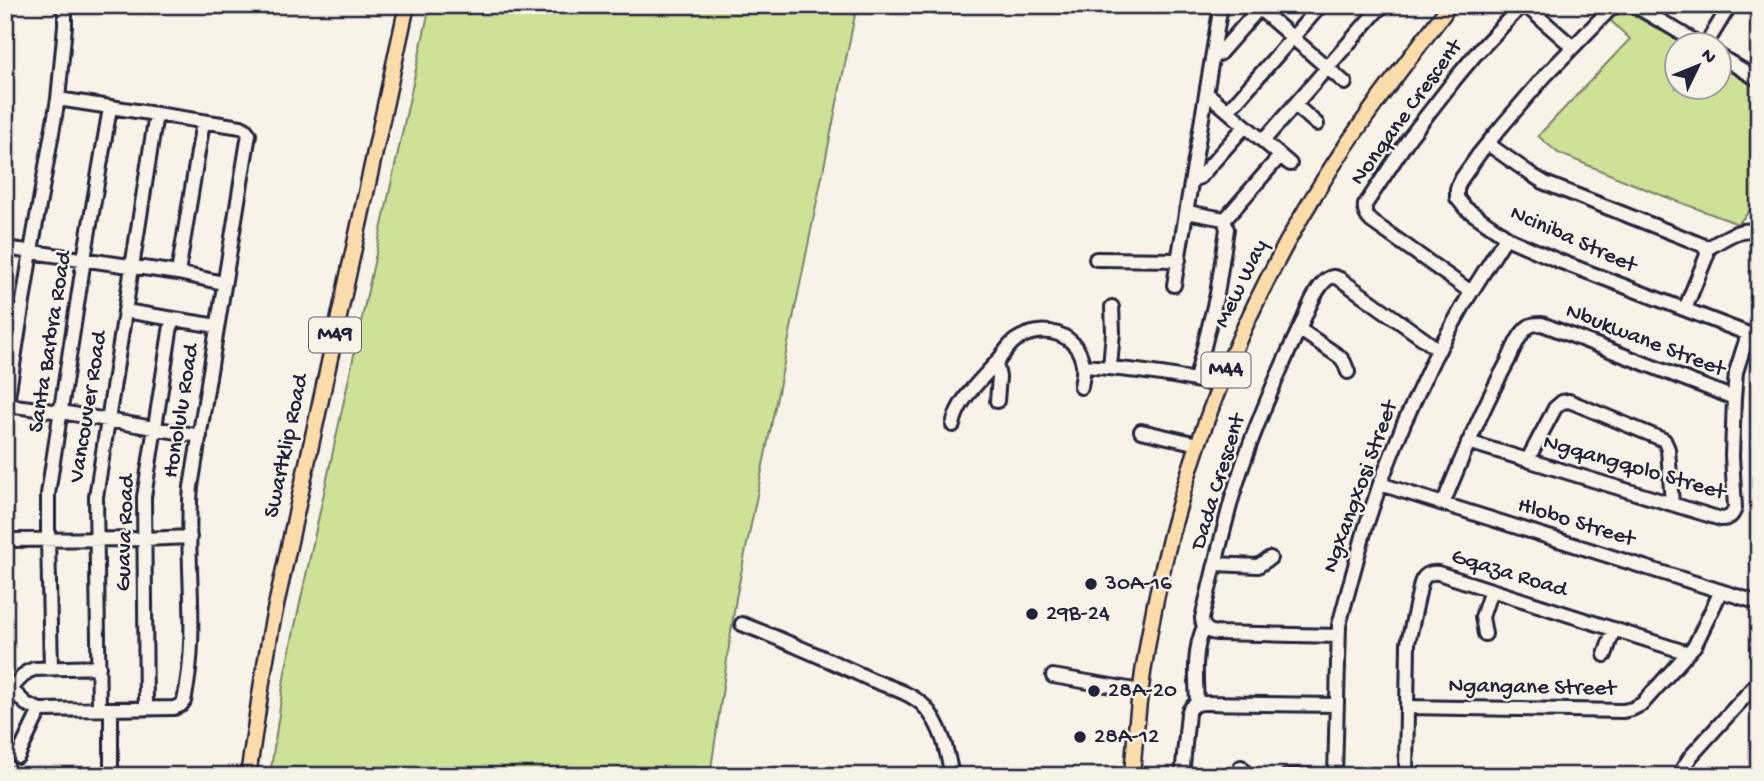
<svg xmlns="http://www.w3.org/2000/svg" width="1764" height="781" font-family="'Gochi Hand',sans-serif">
	<rect width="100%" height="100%" fill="#f7f3e8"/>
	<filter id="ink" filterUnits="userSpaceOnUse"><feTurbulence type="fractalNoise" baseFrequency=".0143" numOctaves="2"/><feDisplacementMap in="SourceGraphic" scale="14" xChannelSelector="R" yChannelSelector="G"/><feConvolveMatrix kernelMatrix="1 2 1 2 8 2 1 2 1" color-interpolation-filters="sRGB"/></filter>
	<g filter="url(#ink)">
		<path fill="#cee297" stroke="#788269" stroke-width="2" d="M430,5H857L736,598L710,776H270L285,672Z
			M1624,10L1686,45L1676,46V88H1718L1719,65L1759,89V200L1738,224L1653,192L1558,153L1538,136L1630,39L1610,20Z"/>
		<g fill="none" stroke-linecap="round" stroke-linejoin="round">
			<g stroke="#22223b" stroke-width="18">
				<path id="minor" d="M1255,5L1345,83
					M1525,5L1573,47
					M1614,5L1545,76L1502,126L1479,154L1460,181L1457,189V198L1465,208L1511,240L1559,261L1759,338
					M1634,5L1703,46
					M1705,46L1730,5
					M1718,55L1759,80
					M1214,56L1219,54L1262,5
					M1208,94L1290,164
					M1295,105L1317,124
					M1228,111L1321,5
					M1263,141L1382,5
					M1488,144L1532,175L1545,183L1680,236L1702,245L1706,249
					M1193,180L1200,177L1245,126
					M1187,212L1224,219L1227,217L1280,156
					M5,248L178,273L223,283
					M1706,249C1722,241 1741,224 1759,233
					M1096,259L1179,260
					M178,273L203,122
					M1174,285L1221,5
					M1471,292L1371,221C1366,216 1364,212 1365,205L1410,137L1455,79L1475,55L1522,5
					M1685,309L1707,255L1706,249
					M5,311L21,314
					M125,311L217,326
					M1299,329L1340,357L1344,362L1348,372
					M996,363L999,377L997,401
					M1083,366C1130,369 1175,374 1220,386
					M1110,367L1113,332L1112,307
					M1196,379L1217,294L1227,229L1224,219
					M7,405L61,412L200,436
					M5,416L31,251L58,99L65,26V14L62,5
					M953,425C958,400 979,382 995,364C1003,356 1007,346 1016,340C1042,323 1078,332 1083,365C1084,372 1082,380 1081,387
					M1141,431L1198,444
					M1468,442L1721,519C1729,519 1733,515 1735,508L1732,456L1734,398L1736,372L1748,334
					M1528,459L1555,408L1562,402L1569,401L1664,440L1668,449L1672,504
					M1380,484L1759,603
					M1443,504C1463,455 1483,407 1508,361C1513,350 1518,336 1527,328C1531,324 1536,324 1542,324L1734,398
					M5,540L144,539L190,537
					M1216,564L1258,566L1270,558
					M742,624C786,641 829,660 872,680C889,687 911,693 924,706C942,725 947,751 952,776
					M1485,634L1482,617L1491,590
					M1338,636L1216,633C1207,632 1202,627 1202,618C1212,578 1221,538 1232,498C1250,438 1275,379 1302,323C1308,309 1315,290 1326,280C1331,276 1334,276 1340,279L1439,350
					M1605,655L1614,629
					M51,668L48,540V494L84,259L110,108
					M1053,676L1141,691
					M5,683L26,704L40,710L174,708L181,705L184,701C200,630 184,558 191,487L249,134L245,129L241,127L58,99
					M11,688L27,672L34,669L99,667
					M1197,704C1196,679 1193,650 1204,627
					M1407,707L1623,711L1632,709L1642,704L1695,645L1721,591
					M146,708L144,497L172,319
					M99,709L96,497L156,114
					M111,709V768
					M18,756L40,710
					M1241,767L1248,776
					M5,772L12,776
					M1335,775L1339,625L1365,529L1380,484L1404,423L1434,358L1467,299L1506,237
					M1182,776L1188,713C1191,706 1197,703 1204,703L1336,705
					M1287,776H1356
					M1406,776L1408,643L1421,583C1424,575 1430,572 1438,573L1688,653
					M1678,776L1691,756L1759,681"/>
			</g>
			<g stroke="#22223b" stroke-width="19">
				<path id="major" d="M248,776L262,682L272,624L407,5
					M1132,776C1146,566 1211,360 1323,181C1359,123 1402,68 1444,13L1447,5"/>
			</g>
			<use href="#minor" stroke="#f7f3e8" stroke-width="12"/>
			<use href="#major" stroke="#fddcac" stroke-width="14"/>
		</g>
	</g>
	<g fill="#22223b" stroke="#f7f3e8" stroke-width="2.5">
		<circle cx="1091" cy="584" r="7"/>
		<circle cx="1032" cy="614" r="7"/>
		<circle cx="1094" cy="691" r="7"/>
		<circle cx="1080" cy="737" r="7"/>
	</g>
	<g text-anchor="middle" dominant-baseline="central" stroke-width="5" stroke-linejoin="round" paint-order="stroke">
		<g fill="#f7f3e8" stroke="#62616f" stroke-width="2">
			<rect x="309" y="317.5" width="52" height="35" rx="5"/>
			<rect x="1201.5" y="352.5" width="49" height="35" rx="5"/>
		</g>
		<g font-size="21" font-weight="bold" fill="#22223b">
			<text x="335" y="335">M49</text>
			<text x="1226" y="370">M44</text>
		</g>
		<g font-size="23" fill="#22223b" stroke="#f7f3e8">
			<text transform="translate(1407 113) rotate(-54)">Nonqane Crescent</text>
			<text transform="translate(1573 240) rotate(24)">Nciniba Street</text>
			<text transform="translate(1242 284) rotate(-64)">Mew Way</text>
			<text transform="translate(1645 341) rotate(21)">Nbukwane Street</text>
			<text transform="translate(51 342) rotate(-81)">Santa Barbra Road</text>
			<text transform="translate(89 407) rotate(-81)">Vancouver Road</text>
			<text transform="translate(182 411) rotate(-81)">Honolulu Road</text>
			<text transform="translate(287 446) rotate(-78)">Swartklip Road</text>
			<text transform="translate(1634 468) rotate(16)">Ngqangqolo Street</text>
			<text transform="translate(1219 482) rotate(-73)">Dada Crescent</text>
			<text transform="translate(1361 487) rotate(-70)">Ngxangxosi Street</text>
			<text transform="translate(1576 523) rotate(17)">Hlobo Street</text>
			<text transform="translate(126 533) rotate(-88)">Guava Road</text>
			<text transform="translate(1509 574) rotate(17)">Gqaza Road</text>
			<text transform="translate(1532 688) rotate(1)">Ngangane Street</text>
		</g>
		<g font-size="23" fill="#22223b" stroke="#f7f3e8" text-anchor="start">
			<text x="1105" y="584">30A-16</text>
			<text x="1046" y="614">29B-24</text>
			<text x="1108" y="691">28A-20</text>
			<text x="1094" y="737">28A-12</text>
		</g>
	</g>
	<rect width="1764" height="781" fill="none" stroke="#f7f3e8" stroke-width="28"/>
	<rect x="14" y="14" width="1736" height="753" fill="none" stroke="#22223b" stroke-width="2.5" filter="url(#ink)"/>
	<g transform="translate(1698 66) rotate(47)"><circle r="33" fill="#f7f3e8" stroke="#a29fa3" stroke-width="2"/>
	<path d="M0-5L12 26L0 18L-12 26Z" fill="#22223b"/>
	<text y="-10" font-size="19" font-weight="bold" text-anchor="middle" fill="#22223b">N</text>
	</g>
</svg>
